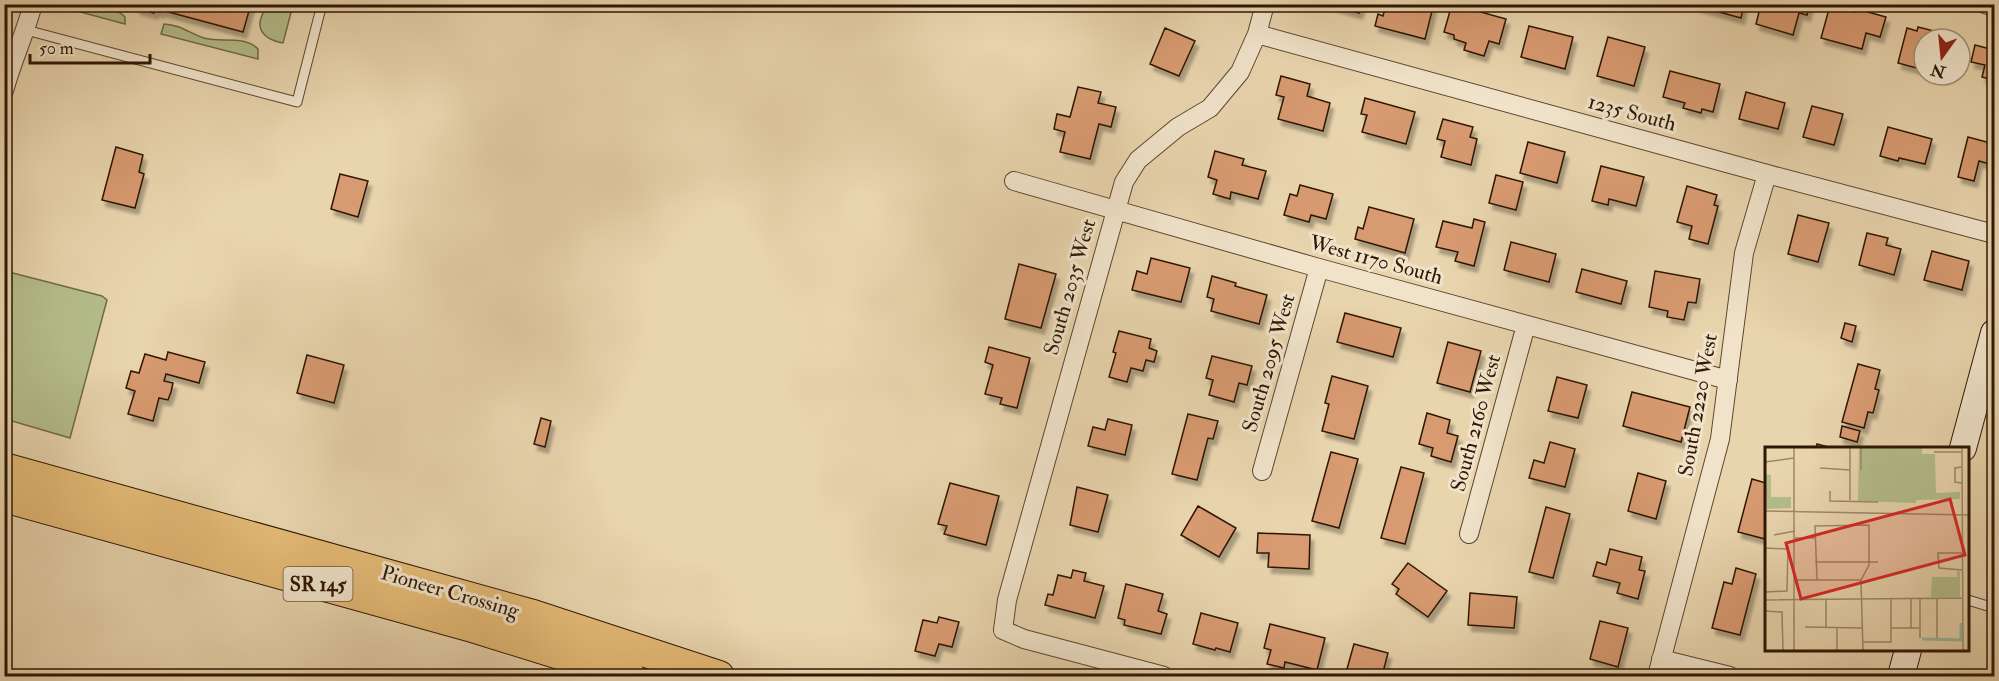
<svg xmlns="http://www.w3.org/2000/svg" width="1999" height="681" font-family="'IM FELL Double Pica',serif">
	<defs>
		<filter id="shadow"><feDropShadow dx="3.5" dy="6" stdDeviation="1.5" flood-color="#0004"/></filter>
	</defs>
	<rect width="100%" height="100%" fill="#e8d4ad"/>
	<filter id="stains"><feTurbulence type="fractalNoise" baseFrequency=".00333" numOctaves="4"/><feColorMatrix values="0 0 0 0 .2 0 0 0 0 .09 0 0 0 0 .02 0 0 0 .5 -.17"/></filter>
	<radialGradient id="worn" r=".72"><stop offset=".6" stop-color="#630" stop-opacity="0"/><stop offset="1" stop-color="#630" stop-opacity=".3"/></radialGradient>
	<path fill="#b4bd8b" stroke="#716a48" stroke-width="1.5" d="M74,5C90,4 113,4 125,17V24L73,10Z
		M268,5H293L283,43C258,38 254,24 268,5Z
		M164,24C181,25 189,33 204,38C221,43 245,35 258,49V59L161,34Z
		M5,271L102,296L107,300L70,438L5,419Z"/>
	<path fill="#d89a71" stroke="#2e1704" stroke-width="1.5" filter="url(#shadow)" d="M133,4H251L243,32L161,10L160,12L155,10L154,13L136,8L137,5Z
		M1328,4H1362L1359,13Z
		M1386,4H1426L1433,7L1425,39L1375,26L1378,14L1383,16Z
		M1452,4L1506,19L1499,44L1489,41L1484,56L1464,50L1466,43L1454,39V35L1444,32Z
		M1698,4H1744L1741,18L1697,6Z
		M1761,4H1810L1807,15L1799,13L1793,35L1756,24Z
		M1837,7L1856,12L1857,9L1886,17L1880,37L1866,33L1862,49L1821,38L1829,9L1836,11Z
		M1529,26L1573,37L1565,69L1521,57Z
		M1918,27L1954,36V39H1924V70L1898,63L1907,28L1917,31Z
		M1165,28L1195,41L1179,76L1150,64Z
		M1608,37L1645,47L1634,86L1597,76Z
		M1975,45L1994,50V90L1991,89L1993,80L1982,77L1985,65L1971,62Z
		M1670,71L1720,84L1713,112L1702,109L1701,113L1683,108L1685,103L1663,97Z
		M1281,76L1310,84L1307,96L1330,103L1323,131L1278,119L1284,97L1276,95Z
		M1078,87L1101,92L1098,103L1116,107L1111,127L1099,124L1090,159L1060,152L1065,132L1054,129L1057,114L1070,117Z
		M1746,92L1785,103L1778,129L1739,119Z
		M1365,98L1415,112L1406,144L1362,132L1367,115L1361,114Z
		M1812,106L1843,114L1834,145L1803,137Z
		M1443,119L1473,127L1470,137L1477,139L1471,165L1441,157L1445,141L1437,139Z
		M1888,127L1932,139L1925,164L1899,158L1898,161L1880,156Z
		M1968,137L1994,144L1993,165L1979,161L1974,181L1958,177Z
		M1528,142L1565,152L1557,183L1520,173Z
		M116,147L143,155L139,172L144,174L135,208L102,200Z
		M1215,151L1244,159L1242,165L1266,171L1258,199L1231,192L1230,199L1213,194L1217,180L1208,177Z
		M1601,166L1644,177L1636,206L1609,199L1608,205L1592,201Z
		M340,174L368,181L358,217L331,209Z
		M1496,175L1523,182L1516,210L1489,203Z
		M1300,185L1333,194L1326,219L1311,215L1309,222L1284,215L1290,194L1297,196Z
		M1687,186L1717,195L1714,205L1718,206L1708,244L1689,239L1692,226L1677,222Z
		M1369,207L1414,219L1405,253L1355,239L1358,227L1363,229Z
		M1798,215L1829,223L1818,262L1788,254Z
		M1474,219L1485,222L1474,266L1455,261L1458,252L1436,247L1443,221L1472,228Z
		M1867,233L1888,238L1886,245L1901,249L1894,275L1859,265Z
		M1511,242L1556,254L1549,282L1504,270Z
		M1932,251L1969,261L1962,290L1924,280Z
		M1151,258L1190,268L1181,302L1132,290L1137,271L1147,274Z
		M1019,264L1056,274L1041,328L1005,319Z
		M1582,269L1627,281L1621,304L1576,292Z
		M1655,271L1700,279L1696,303L1688,302L1684,320L1667,317L1668,311L1649,307Z
		M1212,276L1236,283L1235,286L1267,295L1259,324L1211,311L1214,299L1207,297Z
		M1345,313L1401,328L1393,357L1337,342Z
		M1845,323L1856,326L1852,342L1841,338Z
		M1119,331L1151,339L1149,348L1157,351L1154,362L1146,360L1143,371L1131,368L1127,382L1109,377L1116,353L1113,352Z
		M1448,342L1481,351L1470,392L1437,383Z
		M989,347L1030,358L1017,408L1000,404L1002,398L985,394L993,365L985,362Z
		M168,352L205,362L199,383L166,374L164,381L173,383L171,392L168,400L159,398L153,421L128,414L135,391L126,388L131,371L139,373L145,354L166,360Z
		M307,355L344,365L334,403L297,393Z
		M1212,356L1252,366L1247,385L1239,383L1234,402L1209,395L1213,380L1206,378Z
		M1858,364L1880,370L1875,389L1879,390L1873,413L1868,412L1864,428L1842,422Z
		M1332,376L1368,386L1354,439L1322,431L1329,404L1325,403Z
		M1557,377L1587,385L1578,418L1548,411Z
		M1632,392L1690,407L1681,442L1623,426Z
		M1427,413L1450,420L1447,433L1458,436L1451,462L1431,456L1433,448L1419,444Z
		M1188,414L1218,421L1213,439L1208,438L1197,480L1172,474Z
		M541,418L551,421L545,447L534,444Z
		M1108,419L1132,425L1125,455L1088,446L1093,427L1105,430Z
		M1842,426L1860,431L1857,442L1840,437Z
		M1550,442L1575,449L1565,487L1529,478L1534,460L1544,463Z
		M1817,444L1832,448H1816Z
		M1331,452L1358,459L1339,528L1312,521Z
		M1401,467L1424,473L1405,544L1381,538Z
		M1638,473L1666,481L1656,519L1628,511Z
		M1752,479L1766,483L1765,539L1738,532Z
		M950,483L999,496L986,545L944,534L947,526L938,524Z
		M1077,487L1108,495L1098,532L1070,525Z
		M1198,506L1236,528L1219,557L1181,535Z
		M1546,507L1570,514L1553,578L1529,572Z
		M1258,533L1310,535L1309,569L1268,567L1269,553H1257Z
		M1610,549L1642,557L1639,570L1645,571L1638,599L1617,593L1620,583L1593,576L1597,562L1606,565Z
		M1408,563L1447,591L1428,617L1396,594L1399,589L1392,584Z
		M1736,568L1756,574L1740,635L1712,628L1724,582L1732,584Z
		M1073,570L1086,573L1084,581L1104,586L1095,618L1045,605L1048,594L1053,595L1058,575L1071,578Z
		M1126,584L1163,594L1158,611L1167,614L1161,634L1124,625L1125,620L1118,618Z
		M1470,593L1517,597L1514,628L1468,625Z
		M1201,613L1238,623L1230,652L1216,648L1215,650L1193,644Z
		M939,617L959,622L952,647L939,644L935,656L915,651L923,620L937,623Z
		M1600,621L1628,628L1618,667L1590,659Z
		M1270,624L1325,638L1317,670L1285,662L1284,668L1267,664L1271,650L1264,648Z
		M1354,644L1388,653L1382,676H1345Z
		M1423,671L1444,676H1421Z"/>
	<g fill="none" stroke-linecap="round" stroke-linejoin="round">
		<g stroke="#5c462e" stroke-width="11">
			<path id="service" d="M26,30L297,102L322,4
				M1968,600L1994,608"/>
		</g>
		<g stroke="#5c462e" stroke-width="20">
			<path id="minor" d="M1985,4L1994,7
				M1257,34L1767,174L1994,234
				M4,91C12,61 25,34 33,4
				M1014,181L1319,268L1728,380
				M1262,471L1319,268
				M1469,534L1526,325
				M1661,659L1730,676
				M1164,676L1024,639L1003,630L1007,600L1124,182L1138,160L1178,127L1210,108L1240,72L1257,34L1265,4
				M1657,676L1720,439L1744,253L1767,174"/>
		</g>
		<g stroke="#2e1704" stroke-width="28">
			<path id="secondary" d="M1963,448L1994,333
				M1901,676L1908,650"/>
		</g>
		<g stroke="#2e1704" stroke-width="32">
			<path id="trunk" d="M4,468L533,615L719,676
				M4,497L469,626L630,676"/>
		</g>
		<use href="#service" stroke="#f0e3ca" stroke-width="9"/>
		<use href="#minor" stroke="#f0e3ca" stroke-width="18"/>
		<use href="#secondary" stroke="#f0e3ca" stroke-width="26"/>
		<use href="#trunk" stroke="#e4ba76" stroke-width="30"/>
	</g>
	<g text-anchor="middle" dominant-baseline="central" stroke-width="6" stroke-linejoin="round" paint-order="stroke">
		<rect fill="#f0e3ca" stroke="#68543f" stroke-width="1.5" x="283.5" y="567" width="69" height="34" rx="4.5"/>
		<g font-size="20" font-weight="bold" fill="#2e1704">
			<text x="318" y="584">SR 145</text>
		</g>
		<g font-size="21" fill="#2e1704" stroke="#f0e3ca">
			<text transform="translate(1632 113) rotate(15)">1235 South</text>
			<text transform="translate(1376 260) rotate(15)">West 1170 South</text>
			<text transform="translate(1070 287) rotate(-74)">South 2035 West</text>
			<text transform="translate(1269 363) rotate(-74)">South 2095 West</text>
			<text transform="translate(1698 405) rotate(-80)">South 2220 West</text>
			<text transform="translate(1476 423) rotate(-75)">South 2160 West</text>
			<text transform="translate(450 592) rotate(16)">Pioneer Crossing</text>
		</g>
	</g>
	<g transform="translate(1765 447)">
		<rect width="204" height="204" fill="#e8d4ad"/>
		<path d="M94,0H157V7H170L171,46L195,45V52L151,53V56L93,54ZM0,27L6,28V50H26V61L0,62ZM192,123L195,125V150H166L167,130H192Z" fill="#b4bd8b"/>
		<path fill="none" stroke="#98b9a5" stroke-width="3" d="M157,192L196,193V176"/>
		<path fill="none" stroke="#9e8869" stroke-width="1.5" d="M29,0V204M85,0V53M96,0V23M197,0L198,204M169,5H197M0,15L29,11M197,20L190,21V35L197,36M55,21L85,23M65,44V54L113,55M0,64L204,68M9,88L30,84M30,91H50M0,101L23,102M197,106H173L174,121L197,123M50,115H113M29,133H96M52,133L50,79L104,78V118L96,133L98,204M0,145L22,144L23,99M61,152V180M146,152V181M0,153L198,151M0,164L17,165L18,204M40,180L98,181M72,180V204M126,181H154M155,191V152M172,191V152M98,195H126V151"/>
		<path fill="#d62828" fill-opacity="0.15" stroke="#d62828" stroke-width="3" d="M185,52L200,108L36,152L21,96Z"/>
		<rect width="204" height="204" fill="none" stroke="#2e1704" stroke-width="3"/>
	</g>
	<rect width="1999" height="681" fill="none" stroke="#e8d4ad" stroke-width="24"/>
	<rect x="6" y="6" width="1987" height="669" fill="none" stroke="#2e1704" stroke-width="3"/>
	<rect x="12" y="12" width="1975" height="657" fill="none" stroke="#2e1704" stroke-width="1.5"/>
	<g transform="translate(1942 57) rotate(195)"><circle r="28" fill="#f0e3ca" stroke="#a2917b" stroke-width="1.5"/>
	<path d="M0-4.5L10 22L0 15L-10 22Z" fill="#8f2418"/>
	<text y="-9" font-size="16" font-weight="bold" text-anchor="middle" fill="#2e1704">N</text>
	</g>
	<path d="M30 54v9h120v-9" fill="none" stroke="#2e1704" stroke-width="3"/>
	<text x="39" y="54" font-size="18" fill="#2e1704" stroke="#f0e3ca" stroke-width="4.5" paint-order="stroke">50 m</text>
	<rect width="100%" height="100%" filter="url(#stains)"/>
	<rect width="100%" height="100%" fill="url(#worn)"/>
</svg>
